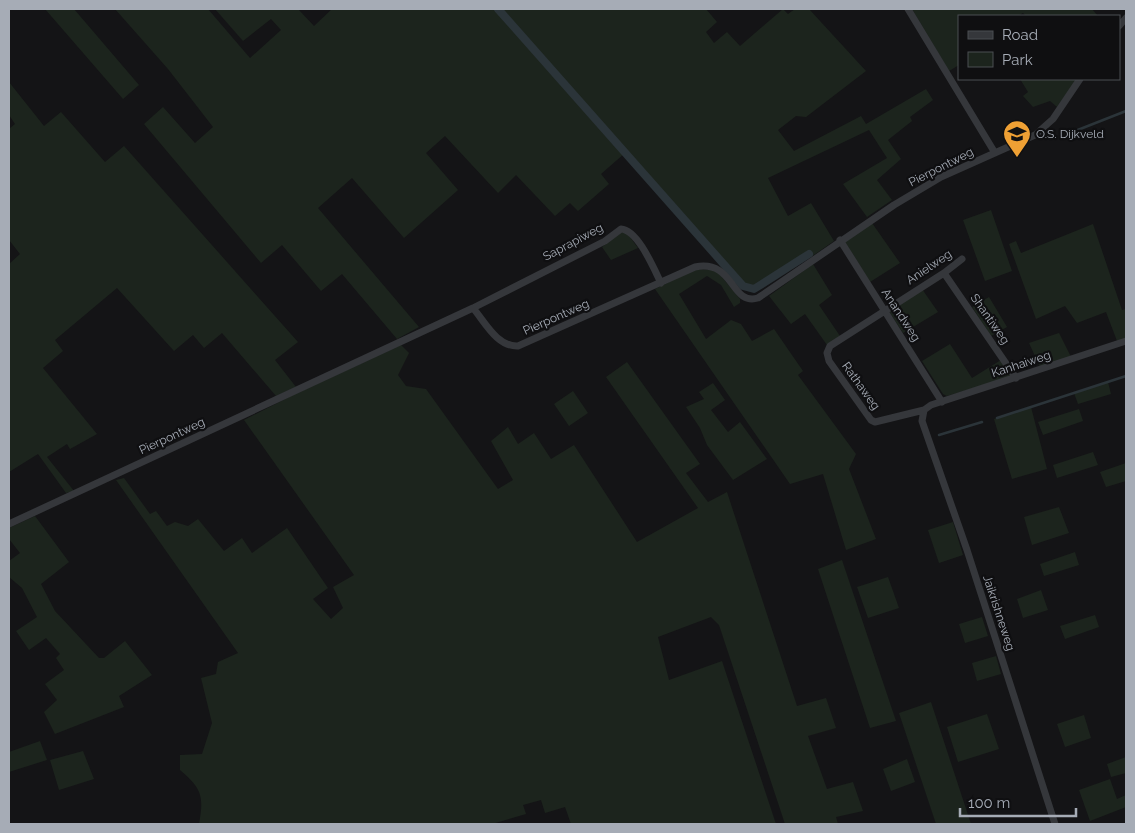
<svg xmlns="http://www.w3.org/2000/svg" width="1135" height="833" font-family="Raleway,sans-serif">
	<rect width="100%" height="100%" fill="#141416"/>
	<path fill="#1c241d" d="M45,9H74L139,85L123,99Z
		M115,9H208L250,58L281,30L271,19L243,41L215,9H298L314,26L332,9H706L717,22L706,32L714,43L727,32L740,46L783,9L788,14L795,9H809L866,71L806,117L796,116L778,130L794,151L861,116L866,124L926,89L933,100L910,117L912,121L888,140L901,159L877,180L892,200L867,217L843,184L887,158L869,130L768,178L788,216L811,203L834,241L811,257L809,254L754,289L743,286L625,153L601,174L609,184L578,211L570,203L555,216L516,175L498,193L445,136L426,153L458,190L404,238L352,178L318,208L419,327L397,339L342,274L321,291L282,245L261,263L144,124L163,107L195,143L213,127L168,69Z
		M912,9H1092L1098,16H1026L1023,13L1018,16H959V65L949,71Z
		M1020,79H1077L1057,107L1050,101L1033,107L1023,96L1028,92Z
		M9,82L44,126L61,112L105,162L124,146L298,342L275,360L296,387L276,396L222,333L204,348L193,335L174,351L117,288L55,340L63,351L43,368L97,434L70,449L67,444L47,457L74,491L66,493L38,454L9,472V264L20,254L9,240V129L15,124L9,115Z
		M991,210L1012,271L985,281L963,220Z
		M872,223L900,263L870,282L845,242Z
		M1093,224L1122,310L1126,309V338L1117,341L1106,312L1077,323L1065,306L1036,319L1009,244L1016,241L1021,253Z
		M621,232L627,233L638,248L611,260L602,247Z
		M813,264L832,295L819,305L840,336L827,345L805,314L791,324L769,296Z
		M696,269L716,270L740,299V303L734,307L721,285L707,276L679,294L706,339L731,320L741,324L752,341L774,329L803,371L798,375L856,454L849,469L876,539L846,550L823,474L790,484L655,289Z
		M922,289L938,312L903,333L888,310Z
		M989,297L1007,327L991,336L972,307Z
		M1059,333L1071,357L1040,367L1029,343Z
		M950,344L972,378L1001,360L1011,377L947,396L943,394L922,361Z
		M401,345L409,353L398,375L406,386L426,389L498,489L513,480L491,441L508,427L518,444L534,433L551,459L574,445L637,542L698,508L606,377L627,362L700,464L686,473L708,502L727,492L797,706L826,698L836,728L808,736L827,789L853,782L863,811L836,817L838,824H785L719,625L711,617L658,637L669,680L722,661L776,824H571L565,807L545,813L541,800L523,805L526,814L492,824H199C204,796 202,789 180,770V755L202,754L212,723L201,678L216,674L218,662L238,653L116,480L124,478L150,514L156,511L167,526L175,522L188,526L198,519L224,551L242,538L252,553L287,528L328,588L313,599L331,619L343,608L333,587L354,575L244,420L291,396Z
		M1108,382L1111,394L1078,404L1074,393Z
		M713,383L725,400L711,410L728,432L740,422L767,459L733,480L707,445L700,428L686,407L704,399L699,392Z
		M573,391L588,413L569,426L554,404Z
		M1031,407L1047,469L1012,479L994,419Z
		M1079,409L1083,421L1043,435L1038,422Z
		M1093,452L1098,465L1057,478L1053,465Z
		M1126,463V481L1106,487L1100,472Z
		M1059,507L1069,533L1032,545L1024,517Z
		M35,516L69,562L41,584L55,611L99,658H104L125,641L152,675L119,696L124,707L55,734L44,712L57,700L45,684L64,670L56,658L60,654L46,638L29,650L16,631L37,617L22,588L9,577V561L20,553L9,539V528Z
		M953,522L963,555L939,563L928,530Z
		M1075,552L1079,565L1044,576L1040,564Z
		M842,560L896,721L870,728L818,569Z
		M888,577L899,608L868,618L857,587Z
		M1041,590L1048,610L1023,618L1017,599Z
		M1095,615L1099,627L1065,639L1060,626Z
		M982,617L988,636L965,643L959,624Z
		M996,656L1001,674L977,681L972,663Z
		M931,702L971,824H936L899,713Z
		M987,714L999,749L958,762L947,727Z
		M1084,715L1091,738L1065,747L1057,724Z
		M40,741L47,760L9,772V752Z
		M83,751L94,779L59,790L50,760Z
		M1126,757V773L1111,777L1107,764Z
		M907,759L915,782L891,791L883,769Z
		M1110,779L1117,799L1126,795V807L1090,821L1079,790Z"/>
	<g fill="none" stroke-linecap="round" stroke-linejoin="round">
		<path stroke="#2b3439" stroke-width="2.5" d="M1070,133L1126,111
			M997,418L1126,376
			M939,435L982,422"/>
		<path stroke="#2b3439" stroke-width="8" d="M498,9L743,286L754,289L809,254"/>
		<path stroke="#35373b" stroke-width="7" d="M908,9L995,153
			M1119,26L1126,18
			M840,240L942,402
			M962,259L944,273L830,346L827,353L829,361L871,420L875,422L924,410L931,405L1126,341
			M944,273L1016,378
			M473,308L605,241L621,229C638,230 654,269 661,283
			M924,410L922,421L967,550L1055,824
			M9,524L473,308C485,322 497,347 518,346L695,267C735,259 730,306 758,298L894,205L941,177L1035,135L1053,119L1080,79"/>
	</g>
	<defs>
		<g id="school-pin" transform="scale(1.4375)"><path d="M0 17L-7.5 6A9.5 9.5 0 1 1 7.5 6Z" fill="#eea034" stroke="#0f0f11"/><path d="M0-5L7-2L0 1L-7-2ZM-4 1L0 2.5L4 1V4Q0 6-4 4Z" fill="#111"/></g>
	</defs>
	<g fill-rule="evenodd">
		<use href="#school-pin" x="1017" y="134"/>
	</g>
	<g text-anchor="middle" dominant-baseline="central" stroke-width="4.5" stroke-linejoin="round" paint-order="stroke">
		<g font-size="12" fill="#a6acb6" stroke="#0f0f11" text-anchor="start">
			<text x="1036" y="134">O.S. Dijkveld</text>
		</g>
		<g font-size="12" fill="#a6acb6" stroke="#0f0f11">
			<text transform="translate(941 167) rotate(-27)">Pierpontweg</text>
			<text transform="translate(573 242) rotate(-28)">Saprapiweg</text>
			<text transform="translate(929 267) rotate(-34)">Anielweg</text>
			<text transform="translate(901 315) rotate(57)">Anandweg</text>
			<text transform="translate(556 317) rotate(-24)">Pierpontweg</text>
			<text transform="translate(990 319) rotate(55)">Shantiweg</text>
			<text transform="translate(1021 364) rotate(-18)">Kanhaiweg</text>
			<text transform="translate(861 386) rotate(54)">Rathaweg</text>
			<text transform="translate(172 436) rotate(-25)">Pierpontweg</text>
			<text transform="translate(999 613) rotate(72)">Jaikrishneweg</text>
		</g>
	</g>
	<rect width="1135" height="833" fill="none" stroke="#a6acb6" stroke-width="20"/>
	<rect x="958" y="15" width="162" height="65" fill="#0f0f11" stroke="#4b4e53"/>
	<rect x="968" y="31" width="25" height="8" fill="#35373b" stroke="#4b4e53"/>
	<text x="1002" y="40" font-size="15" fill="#a6acb6">Road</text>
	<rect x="968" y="52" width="25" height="15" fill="#1c241d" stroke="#4b4e53"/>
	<text x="1002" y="65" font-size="15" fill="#a6acb6">Park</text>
	<path d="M960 808v8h116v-8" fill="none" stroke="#a6acb6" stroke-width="2.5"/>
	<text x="968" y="808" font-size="15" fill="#a6acb6" stroke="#0f0f11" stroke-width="4" paint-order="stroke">100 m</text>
</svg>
